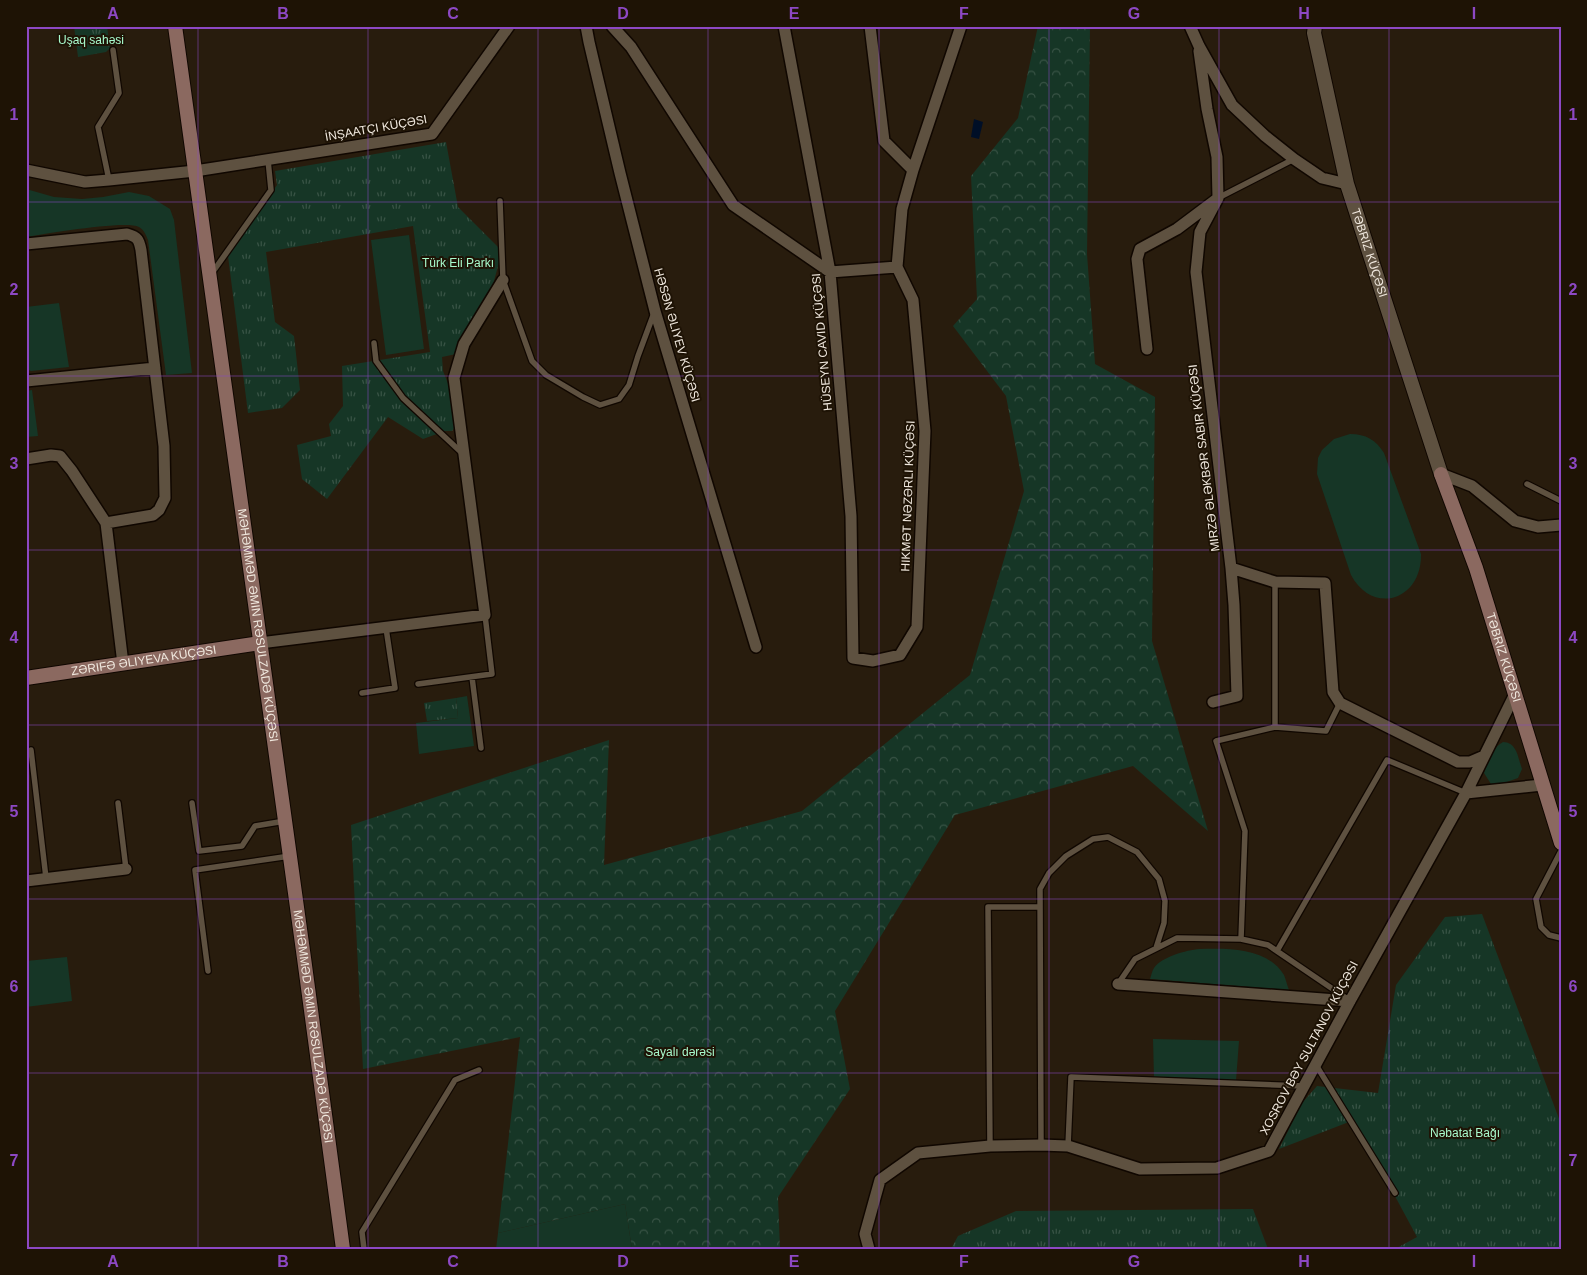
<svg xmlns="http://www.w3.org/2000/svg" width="1587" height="1275" font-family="Helvetica,sans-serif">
	<defs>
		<pattern id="forest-crowns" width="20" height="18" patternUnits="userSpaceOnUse" patternTransform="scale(1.25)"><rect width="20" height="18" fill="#163626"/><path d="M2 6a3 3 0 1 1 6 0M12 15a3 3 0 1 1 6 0" fill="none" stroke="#385345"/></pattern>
		<pattern id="park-tufts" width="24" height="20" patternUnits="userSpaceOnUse" patternTransform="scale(1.25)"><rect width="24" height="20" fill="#163626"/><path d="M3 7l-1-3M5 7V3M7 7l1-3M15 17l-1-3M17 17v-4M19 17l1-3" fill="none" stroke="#385345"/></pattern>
	</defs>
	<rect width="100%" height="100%" fill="#281c0d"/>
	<path fill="#163626" d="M26,189L54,197L82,199L103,197L129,192L149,196L170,209L174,220L192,373L166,375L148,240C146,235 144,230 139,227C125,220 46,234 26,237Z
		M409,235L424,349L386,355L371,240Z
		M59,303L69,367L31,371L26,369V307Z
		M32,390L38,436L26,437V391Z
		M1350,434C1366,434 1376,440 1384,453L1421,554C1422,600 1373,616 1351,575L1317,474L1318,458L1322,450L1334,439Z
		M467,696L474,746L419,754L416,723L458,718L456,698Z
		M1503,742C1517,742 1518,758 1522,769L1518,778L1501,784H1491L1484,773C1487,762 1493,747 1503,742Z
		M1199,949C1227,948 1267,947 1284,975C1286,980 1287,985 1289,990L1150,979C1151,976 1152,971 1154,968C1161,957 1187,950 1199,949Z
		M67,957L72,1001L26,1007V961Z
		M1153,1039L1239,1041L1236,1081L1154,1078Z
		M625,1204L632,1249H496L498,1233Z"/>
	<path fill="url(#forest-crowns)" d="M1038,26H1090L1087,254L1095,364L1155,397L1152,641L1208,831L1133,766L955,815L835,1011L850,1089L778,1197L780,1249H632L625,1204L498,1233L520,1037L363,1069L351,825L609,740L604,865L802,811L970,675L1024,491L1006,396L953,326L977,299L971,176L1018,118Z"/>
	<path fill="url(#park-tufts)" d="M74,26H107L110,48L106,52L78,57Z
		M446,142L458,207L502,251L490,296L456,354L442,357L443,371L453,396L457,425L452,431H445L423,439L388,417L327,499L302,479L297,445L331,436L329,424L343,406L342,366L430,352L413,226L266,252L275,322L294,336L300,390L282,408L248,413L228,256L277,185L275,171Z
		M456,698L458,718L427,721L424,703Z
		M1482,914L1561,1124V1249H1395L1417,1237L1354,1120L1279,1149L1302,1103L1317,1086L1378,1093L1396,985L1445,917Z
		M1253,1209L1268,1249H951L958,1236L1016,1211Z"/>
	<path fill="#000f27" d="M974,119L983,122L979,139L971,137Z"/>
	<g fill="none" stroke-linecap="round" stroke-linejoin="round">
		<g stroke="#100700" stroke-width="8">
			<path id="service" d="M109,180L98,127L119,93L113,50
				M1218,198L1294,159
				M500,201L503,280L532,361L546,375L583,397L600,405L619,399L629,385L638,356L654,313
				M212,273L271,190L268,160
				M374,343L376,361L403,398L462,453
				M1527,484L1561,501
				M472,677L481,748
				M418,684L492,674L485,615
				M362,693L395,688L386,628
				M1275,727V582
				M31,750L46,878
				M118,803L126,869
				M192,803L199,851L242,846L255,826L285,821
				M1561,851L1536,899L1541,927L1549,935L1561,938
				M1241,939L1245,831L1216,741L1275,727L1326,731L1340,703
				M1277,951L1387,760L1466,793
				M208,971L195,870L290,856
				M1118,984L1135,959L1177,938L1241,939L1268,945L1346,998
				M1316,1065L1395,1193
				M1041,1145L1040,889L1049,873L1066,856L1093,839L1108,837L1137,852L1159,879L1165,901L1164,923L1156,948
				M990,1146L988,907H1040
				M1068,1146L1071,1077L1305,1086
				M364,1249L362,1232L455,1080L479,1070"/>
		</g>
		<g stroke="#100700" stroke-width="14">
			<path id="minor" d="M586,26L589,42L620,173L655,311L756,647
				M612,26L631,47L733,205L830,272L897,267
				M784,26L830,272L851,516L853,658L873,661L900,655L917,627L925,431L913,300L897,267L902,209L913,170L961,26
				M870,26L884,141L913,170
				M1190,26L1199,46L1232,105L1265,136L1294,159L1322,178L1347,184
				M1199,51L1207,109L1217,157L1218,198
				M26,170L85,182L109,180L195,171L432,134L509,26
				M26,244L127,234C138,237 139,240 141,250L164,446L165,498L159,510L153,515L106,523L72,471L60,456L51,455L26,459
				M1147,349L1137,259L1140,249L1177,229L1217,199
				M26,381L155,368
				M1441,474L1472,486L1515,521L1538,527L1561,525
				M106,523L123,664
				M1231,568L1275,582L1325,583L1333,692L1340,703L1458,762H1470L1484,756
				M260,643L485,615L454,378L464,344L503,280
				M1213,702L1237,696L1234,605L1231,568L1196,272L1200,232L1218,198
				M1466,793L1515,694
				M26,881L126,869
				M1118,984L1350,1001
				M869,1249L865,1234L880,1180L918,1153L990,1146L1041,1145L1068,1146L1140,1169L1217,1168L1269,1151L1350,1001L1466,793L1542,785"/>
		</g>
		<g stroke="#100700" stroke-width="16">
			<g id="tertiary">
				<path id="s1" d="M1315,26L1314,33L1347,184L1441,474"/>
			</g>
		</g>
		<g stroke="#100700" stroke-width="16">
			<g id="secondary">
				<path id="s2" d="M175,26L304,958L343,1249"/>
				<path id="s3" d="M1441,474L1476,568L1561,843"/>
				<path id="s4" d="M26,678L260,643"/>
			</g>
		</g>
		<use href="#service" stroke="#5e5140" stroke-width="5.5"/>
		<use href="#minor" stroke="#5e5140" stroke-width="11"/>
		<use href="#tertiary" stroke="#5e5140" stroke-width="14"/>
		<use href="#secondary" stroke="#8b6960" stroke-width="14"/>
	</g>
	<path fill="none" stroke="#8d48c4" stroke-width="1" stroke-opacity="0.55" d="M198,26V1249M368,26V1249M538,26V1249M708,26V1249M879,26V1249M1049,26V1249M1219,26V1249M1389,26V1249M26,202H1561M26,376H1561M26,550H1561M26,725H1561M26,899H1561M26,1073H1561"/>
	<g text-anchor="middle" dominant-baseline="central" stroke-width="4" stroke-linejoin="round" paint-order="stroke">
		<g font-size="12" fill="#a8facd" stroke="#1e1305">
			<text x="91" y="40">Uşaq sahəsi</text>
			<text x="458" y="263">Türk Eli Parkı</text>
			<text x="680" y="1052">Sayalı dərəsi</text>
			<text x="1465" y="1133">Nəbatat Bağı</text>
		</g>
		<g font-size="12" fill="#f0e8de" stroke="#1e1305">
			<text transform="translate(376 128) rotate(-10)">İNŞAATÇI KÜÇƏSI</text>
			<text stroke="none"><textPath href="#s1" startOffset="234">TƏBRIZ KÜÇƏSI</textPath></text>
			<text transform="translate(677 335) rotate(74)">HƏSƏN ƏLIYEV KÜÇƏSI</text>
			<text transform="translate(822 342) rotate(-95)">HÜSEYN CAVID KÜÇƏSI</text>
			<text transform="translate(1204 458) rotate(-97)">MIRZƏ ƏLƏKBƏR SABIR KÜÇƏSI</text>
			<text transform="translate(908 496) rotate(-88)">HIKMƏT NƏZƏRLI KÜÇƏSI</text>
			<text stroke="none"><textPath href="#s2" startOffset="605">MƏHƏMMƏD ƏMIN RƏSULZADƏ KÜÇƏSI</textPath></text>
			<text stroke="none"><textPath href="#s3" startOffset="194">TƏBRIZ KÜÇƏSI</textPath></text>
			<text stroke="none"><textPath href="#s4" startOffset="119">ZƏRIFƏ ƏLIYEVA KÜÇƏSI</textPath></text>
			<text stroke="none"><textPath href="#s2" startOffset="1010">MƏHƏMMƏD ƏMIN RƏSULZADƏ KÜÇƏSI</textPath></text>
			<text transform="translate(1309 1048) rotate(-62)">XOSROV BƏY SULTANOV KÜÇƏSI</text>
		</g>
	</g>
	<rect width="1587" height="1275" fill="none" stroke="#1e1305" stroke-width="55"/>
	<rect x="28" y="28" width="1532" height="1220" fill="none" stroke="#8d48c4" stroke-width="2"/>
	<g font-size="16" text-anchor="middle" font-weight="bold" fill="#8d48c4">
		<text x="113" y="19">A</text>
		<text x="283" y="19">B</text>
		<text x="453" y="19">C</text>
		<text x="623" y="19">D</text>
		<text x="794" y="19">E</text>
		<text x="964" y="19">F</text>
		<text x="1134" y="19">G</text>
		<text x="1304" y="19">H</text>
		<text x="1474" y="19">I</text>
		<text x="14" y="120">1</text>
		<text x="1573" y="120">1</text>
		<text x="14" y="295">2</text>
		<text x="1573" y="295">2</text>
		<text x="14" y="469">3</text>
		<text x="1573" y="469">3</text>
		<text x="14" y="643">4</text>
		<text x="1573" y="643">4</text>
		<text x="14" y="817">5</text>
		<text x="1573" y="817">5</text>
		<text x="14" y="992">6</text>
		<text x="1573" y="992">6</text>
		<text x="14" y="1166">7</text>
		<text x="1573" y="1166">7</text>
		<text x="113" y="1267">A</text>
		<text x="283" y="1267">B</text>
		<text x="453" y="1267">C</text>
		<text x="623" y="1267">D</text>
		<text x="794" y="1267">E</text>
		<text x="964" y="1267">F</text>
		<text x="1134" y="1267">G</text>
		<text x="1304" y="1267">H</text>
		<text x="1474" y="1267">I</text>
	</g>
</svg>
